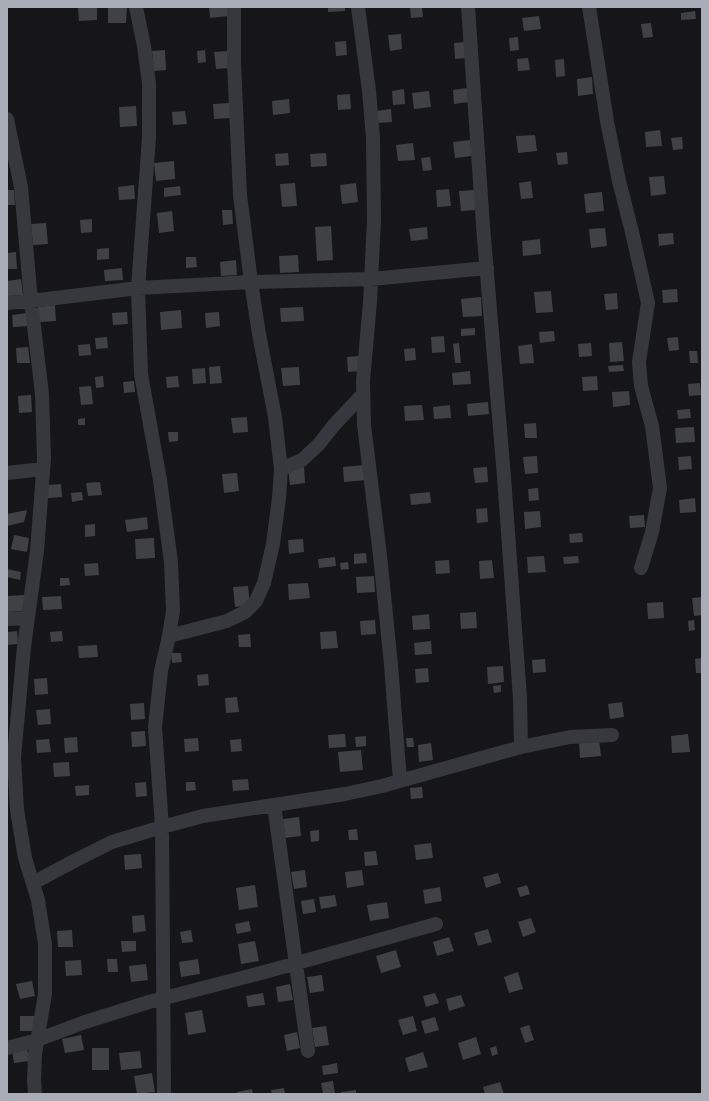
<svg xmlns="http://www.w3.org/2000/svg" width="709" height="1101" font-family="Cabin,sans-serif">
	<rect width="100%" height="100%" fill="#161618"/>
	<path fill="#404145" d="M78,7H97V20L79,21Z
		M108,7H127L126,23H108Z
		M209,7H227L228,16L210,18Z
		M328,7H345V11L328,12Z
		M410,7H422L423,17L411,18Z
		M695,11L696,19L681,20V13Z
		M539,16L541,29L524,31L522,18Z
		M651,23L653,37L643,38L641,24Z
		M401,34L402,49L390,51L388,35Z
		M518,37L519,50L510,51L509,38Z
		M346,41L347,55L336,56L335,42Z
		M464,42L466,58L455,59L454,43Z
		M165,50L166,70L154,71L152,51Z
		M205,50L206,62L198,63L197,51Z
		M227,51L229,68L216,69L214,52Z
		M528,58L530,70L518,71L517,59Z
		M564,59L565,76L556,77L555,60Z
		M592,77L593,94L578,96L577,79Z
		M467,88L468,102L454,104L453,90Z
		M404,89L405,104L393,105L392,91Z
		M429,91L431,107L414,109L412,93Z
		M350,94L351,109L338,110L337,95Z
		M289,99L290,113L273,115L272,101Z
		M229,103L230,118L214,119L213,104Z
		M136,106L137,126L120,127L119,107Z
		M391,109L392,122L377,123L376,111Z
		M185,111L187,124L173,125L172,112Z
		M660,130L662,146L646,147L645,132Z
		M535,135L537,151L518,153L516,136Z
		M682,137L683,149L673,150L671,138Z
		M470,140L472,156L455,158L453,142Z
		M413,143L415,160L398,161L396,145Z
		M567,152L568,164L558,165L556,153Z
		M288,153L289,165L276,166L275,154Z
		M326,153L327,166L311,167L310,154Z
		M430,157L432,170L423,171L421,158Z
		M174,161L175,179L156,181L154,163Z
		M664,176L666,194L651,196L649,177Z
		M531,181L533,198L521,199L519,183Z
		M295,183L297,206L282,207L280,184Z
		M356,183L358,202L342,204L340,185Z
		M134,185L135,199L119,200L118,187Z
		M180,186L181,195L164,197V188Z
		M449,189L451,206L437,207L436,190Z
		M7,190H14L15,205H7Z
		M474,190L476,210L461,211L459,191Z
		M602,192L604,211L586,213L584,194Z
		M222,210H232L233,224L223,225Z
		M172,211L174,231L159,233L157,213Z
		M92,219V232L81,233L80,220Z
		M46,223L48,244L33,245L31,224Z
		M331,226L333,260L317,261L315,227Z
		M427,227L428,239L411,241L409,229Z
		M605,228L607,246L591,248L589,229Z
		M673,233L674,244L659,246L658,234Z
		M540,239L541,254L523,256L522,241Z
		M109,248V259L97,260V249Z
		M16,252L17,269H7V253Z
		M298,255L299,272L280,273L279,256Z
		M186,257H196L197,267L186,268Z
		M236,260L237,275L221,276L220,262Z
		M122,268L123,280L105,281L104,270Z
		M21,279L23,295L7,296V281Z
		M677,289L678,302L663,303L662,290Z
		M551,291L553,312L536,313L534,292Z
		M617,293L618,309L606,310L604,294Z
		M481,297L482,316L463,317L461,299Z
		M55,305L56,321L39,322L38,307Z
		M303,307L304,321L281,322L280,308Z
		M181,310L182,328L161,330L160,312Z
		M127,312L128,324L113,325L112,313Z
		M219,312L220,326L206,328L205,313Z
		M27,313L28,326L13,327L12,315Z
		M475,328V335L461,336V329Z
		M554,331L555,341L540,343L539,332Z
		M444,336L445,352L432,353L431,337Z
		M107,337L108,348L96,349L95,338Z
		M678,337L679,350L669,351L667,338Z
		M622,342L624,361L610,362L609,343Z
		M459,343L461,363H455L453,344Z
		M591,343L592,356L579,357L578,344Z
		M90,344L91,355L79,356L78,345Z
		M532,344L534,363L520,364L518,346Z
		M28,347L30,363H17L16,348Z
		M415,348L416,360L405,361L404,349Z
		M689,351H697L698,363H690Z
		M359,356L361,371L348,372L347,357Z
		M623,365L624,371L609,372L608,366Z
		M220,366L222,383L210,384L209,367Z
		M299,367L300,385L283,386L281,368Z
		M205,368L206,383L193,384L192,369Z
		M470,371L471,384L453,385L452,373Z
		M103,376L104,387L96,388L95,377Z
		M178,376L179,387L167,388L166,377Z
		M597,376L598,390L583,391L582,377Z
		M134,381L135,392L124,393L123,382Z
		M700,383L701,395L689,396L688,384Z
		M91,386L93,404L81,405L79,387Z
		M629,391L630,405L613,407L612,392Z
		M31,395L32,412L19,413L18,396Z
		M488,402L489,414L468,416L467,404Z
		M422,405L424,420L405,421L404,406Z
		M450,405L451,418L434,419L433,407Z
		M690,409L691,418L678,419L677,410Z
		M247,417L248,432L233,433L231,418Z
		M85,418V425H78V419Z
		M536,423L537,438H525L524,424Z
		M694,427L695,442L676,443L675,428Z
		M168,432H178V441L169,442Z
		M537,456L538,473L525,474L523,457Z
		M691,456L692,469L679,470L678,457Z
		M365,465L366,480L344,482L343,467Z
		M304,466L305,483L290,485L288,467Z
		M487,467L488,482L475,483L473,468Z
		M237,473L239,491L224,493L222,474Z
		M100,482L102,495L88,496L86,483Z
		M61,484L62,497L48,498L47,485Z
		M538,488L539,500L529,501L528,489Z
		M82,492L83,500L72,502L71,493Z
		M430,492L431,503L411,505L410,494Z
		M695,498L696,512L680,513L679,500Z
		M487,508L488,522L477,523L476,509Z
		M27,510L24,522L7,526V514Z
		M540,511L541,527L525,529L524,512Z
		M644,515L645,527L630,528L629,516Z
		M147,517L148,529L127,532L125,520Z
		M95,524V536L85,537V525Z
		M582,533L583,542L570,543L569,534Z
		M14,535L29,538L27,552L11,549Z
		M154,538L155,558L136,559L135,539Z
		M303,539L304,552L289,554L288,540Z
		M366,553L367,563L354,564V554Z
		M544,556L546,572L528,573L527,557Z
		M578,556L579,563L564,564L563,557Z
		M335,557L336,566L319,568L318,559Z
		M449,560L450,573L436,574L435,561Z
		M492,560L494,578L480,579L479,561Z
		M348,562L349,569L341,570L340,563Z
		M98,563L99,575L85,576L84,564Z
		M7,569L21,572L20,580L7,577Z
		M374,576L375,592L357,593L356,577Z
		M60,578H69L70,585L60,586Z
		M308,583L310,598L289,600L288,584Z
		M248,586L250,605L235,607L233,587Z
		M24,595L25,611L7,612V596Z
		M61,596L62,609L43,610L42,597Z
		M702,597V615L694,616L692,598Z
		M663,602L664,618L648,619L647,603Z
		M476,612L477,628L461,629L460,613Z
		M429,614L430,629L413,630L412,616Z
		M375,620L376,634L361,635L360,621Z
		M694,620L695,630L689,631L688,621Z
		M17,631L18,644L7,645V632Z
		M62,631L63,641L51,642L50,632Z
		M336,631L338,648L321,649L320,632Z
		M250,634L251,647H239L238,635Z
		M431,641L432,654L415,655L414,643Z
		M97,645L98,657L79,658L78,646Z
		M171,653H181L182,662L172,663Z
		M702,658V673H696L695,659Z
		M545,659L546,672L533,673L532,660Z
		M503,666L504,682L488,684L487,667Z
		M428,668L429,682L416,683L415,669Z
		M208,674L209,685L198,686L197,675Z
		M47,678L48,694L35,695L34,679Z
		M501,685V692L494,693L493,686Z
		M237,697L239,712L226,713L225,698Z
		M622,702L624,717L610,719L608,704Z
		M144,703L145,719L131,720L130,704Z
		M50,709L51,724L38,725L36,710Z
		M145,731L146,746L132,747L131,732Z
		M345,734L346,747L329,748L328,735Z
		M688,734L690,752L672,753L671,736Z
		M366,736V746L356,747L355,737Z
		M77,737L78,752L65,753L64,738Z
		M198,738L199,751L185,752L184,739Z
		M406,738H413L414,747H407Z
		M49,739L51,752L37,753L36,740Z
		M241,739L242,751L231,752L230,740Z
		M599,739L601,756L580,758L579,741Z
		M431,743L433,760L419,762L418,745Z
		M361,750L363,770L340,772L338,752Z
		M69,762L70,776L54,777L53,763Z
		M248,779L249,790L233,791L232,780Z
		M146,782L147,796L136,797L135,783Z
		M186,782H195L196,790L186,791Z
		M89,785V795L76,796L75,786Z
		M422,787L423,798L411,799L410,788Z
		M299,817L301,836L285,838L283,819Z
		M357,829L358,840H349L348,830Z
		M319,830V841L311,842L310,831Z
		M431,843L433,858L416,860L414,845Z
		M376,851L378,865L365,866L364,852Z
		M141,854L142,868L125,870L124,855Z
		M305,870L307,887L294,889L291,872Z
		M362,870L364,885L347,888L345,872Z
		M498,873L501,883L486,888L483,877Z
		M255,885L258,907L239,910L236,888Z
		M527,885L530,894L520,897L517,888Z
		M440,887L442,901L425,904L423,890Z
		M335,895L337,906L321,909L319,897Z
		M314,899L316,912L303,914L301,901Z
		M387,902L389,918L370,921L367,905Z
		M144,915L146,931L133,933L132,916Z
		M531,918L536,932L523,937L518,922Z
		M249,921L251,931L237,934L235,924Z
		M488,929L492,942L478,946L474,933Z
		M72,930L73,947H58L57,931Z
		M191,930L193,942L182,943L180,932Z
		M449,937L454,951L437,956L433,942Z
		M121,941H136V951L122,952Z
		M255,941L259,961L241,964L238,944Z
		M396,950L401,967L381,973L376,956Z
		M107,959H117L118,972H108Z
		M198,959L200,974L181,977L179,962Z
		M81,960L82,975L66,976L65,961Z
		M146,964L148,980L131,982L129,966Z
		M518,972L523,989L509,993L504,977Z
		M322,975L324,991L310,993L307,977Z
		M32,981L35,996L20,999L16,984Z
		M290,984L293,1000L278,1002L276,987Z
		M263,993L265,1005L248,1007L246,996Z
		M435,993L439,1003L426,1007L423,996Z
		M461,995L465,1006L449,1011L446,999Z
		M202,1010L206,1032L188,1035L185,1013Z
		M20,1016H34V1031H20Z
		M413,1016L417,1031L403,1035L398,1020Z
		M435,1017L439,1030L425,1034L421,1021Z
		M529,1025L534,1040L525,1043L520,1028Z
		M326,1026L329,1045L315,1047L312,1028Z
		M297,1032L300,1048L287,1051L284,1035Z
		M81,1035L84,1050L65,1053L62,1039Z
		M476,1037L481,1054L463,1060L458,1043Z
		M496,1046L498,1054L492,1056L490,1048Z
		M27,1048L29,1061L14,1063L12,1050Z
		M92,1048H109V1070H92Z
		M140,1051L142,1068L121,1070L119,1053Z
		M423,1052L428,1067L409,1072L405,1058Z
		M337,1063L338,1073L323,1075L322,1066Z
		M152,1073L155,1092L137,1094L134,1076Z
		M333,1081L335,1094H323L321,1083Z
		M500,1082L504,1094H485L483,1087Z
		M284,1088L285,1094H272L271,1090Z
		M252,1089L253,1094H237V1092Z
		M356,1090V1094H341V1092Z"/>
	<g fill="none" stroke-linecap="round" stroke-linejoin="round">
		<path stroke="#37383d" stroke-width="14" d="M136,7L144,46L149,83V138L138,288L141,374L160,480L171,562L173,611L169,636L161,671L155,727L162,827L164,1094
			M358,7L369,91L373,138L374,220L370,302L363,381L364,425L380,555L391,665L400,781
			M468,7L483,226L504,477L520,698L521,747
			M589,7L607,121L619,181L632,232L648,303L639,362L641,386L652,426L660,488L652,532L641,568
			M7,119L21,187L31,301L42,394L44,459L37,551L24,647L14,757L17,810L25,858L38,900L45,944V994L35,1054L34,1080L35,1094
			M7,303L31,301L138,288L251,282L371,279L487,268
			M281,469L302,460L319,444L334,425L363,394
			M7,473L43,469
			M7,619L28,618
			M169,636L227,621L245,612L256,601L264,583L273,544L279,498L281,469L275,417L259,334L251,282L240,195L234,62V7
			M274,805L308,1051
			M33,883L76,860L112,842L162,827L203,816L345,794L382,786L521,747L570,737L612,735
			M7,1048L37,1040L85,1022L149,1002L272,970L436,924"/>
	</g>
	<rect width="709" height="1101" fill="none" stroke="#a8adb8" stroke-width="16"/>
</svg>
